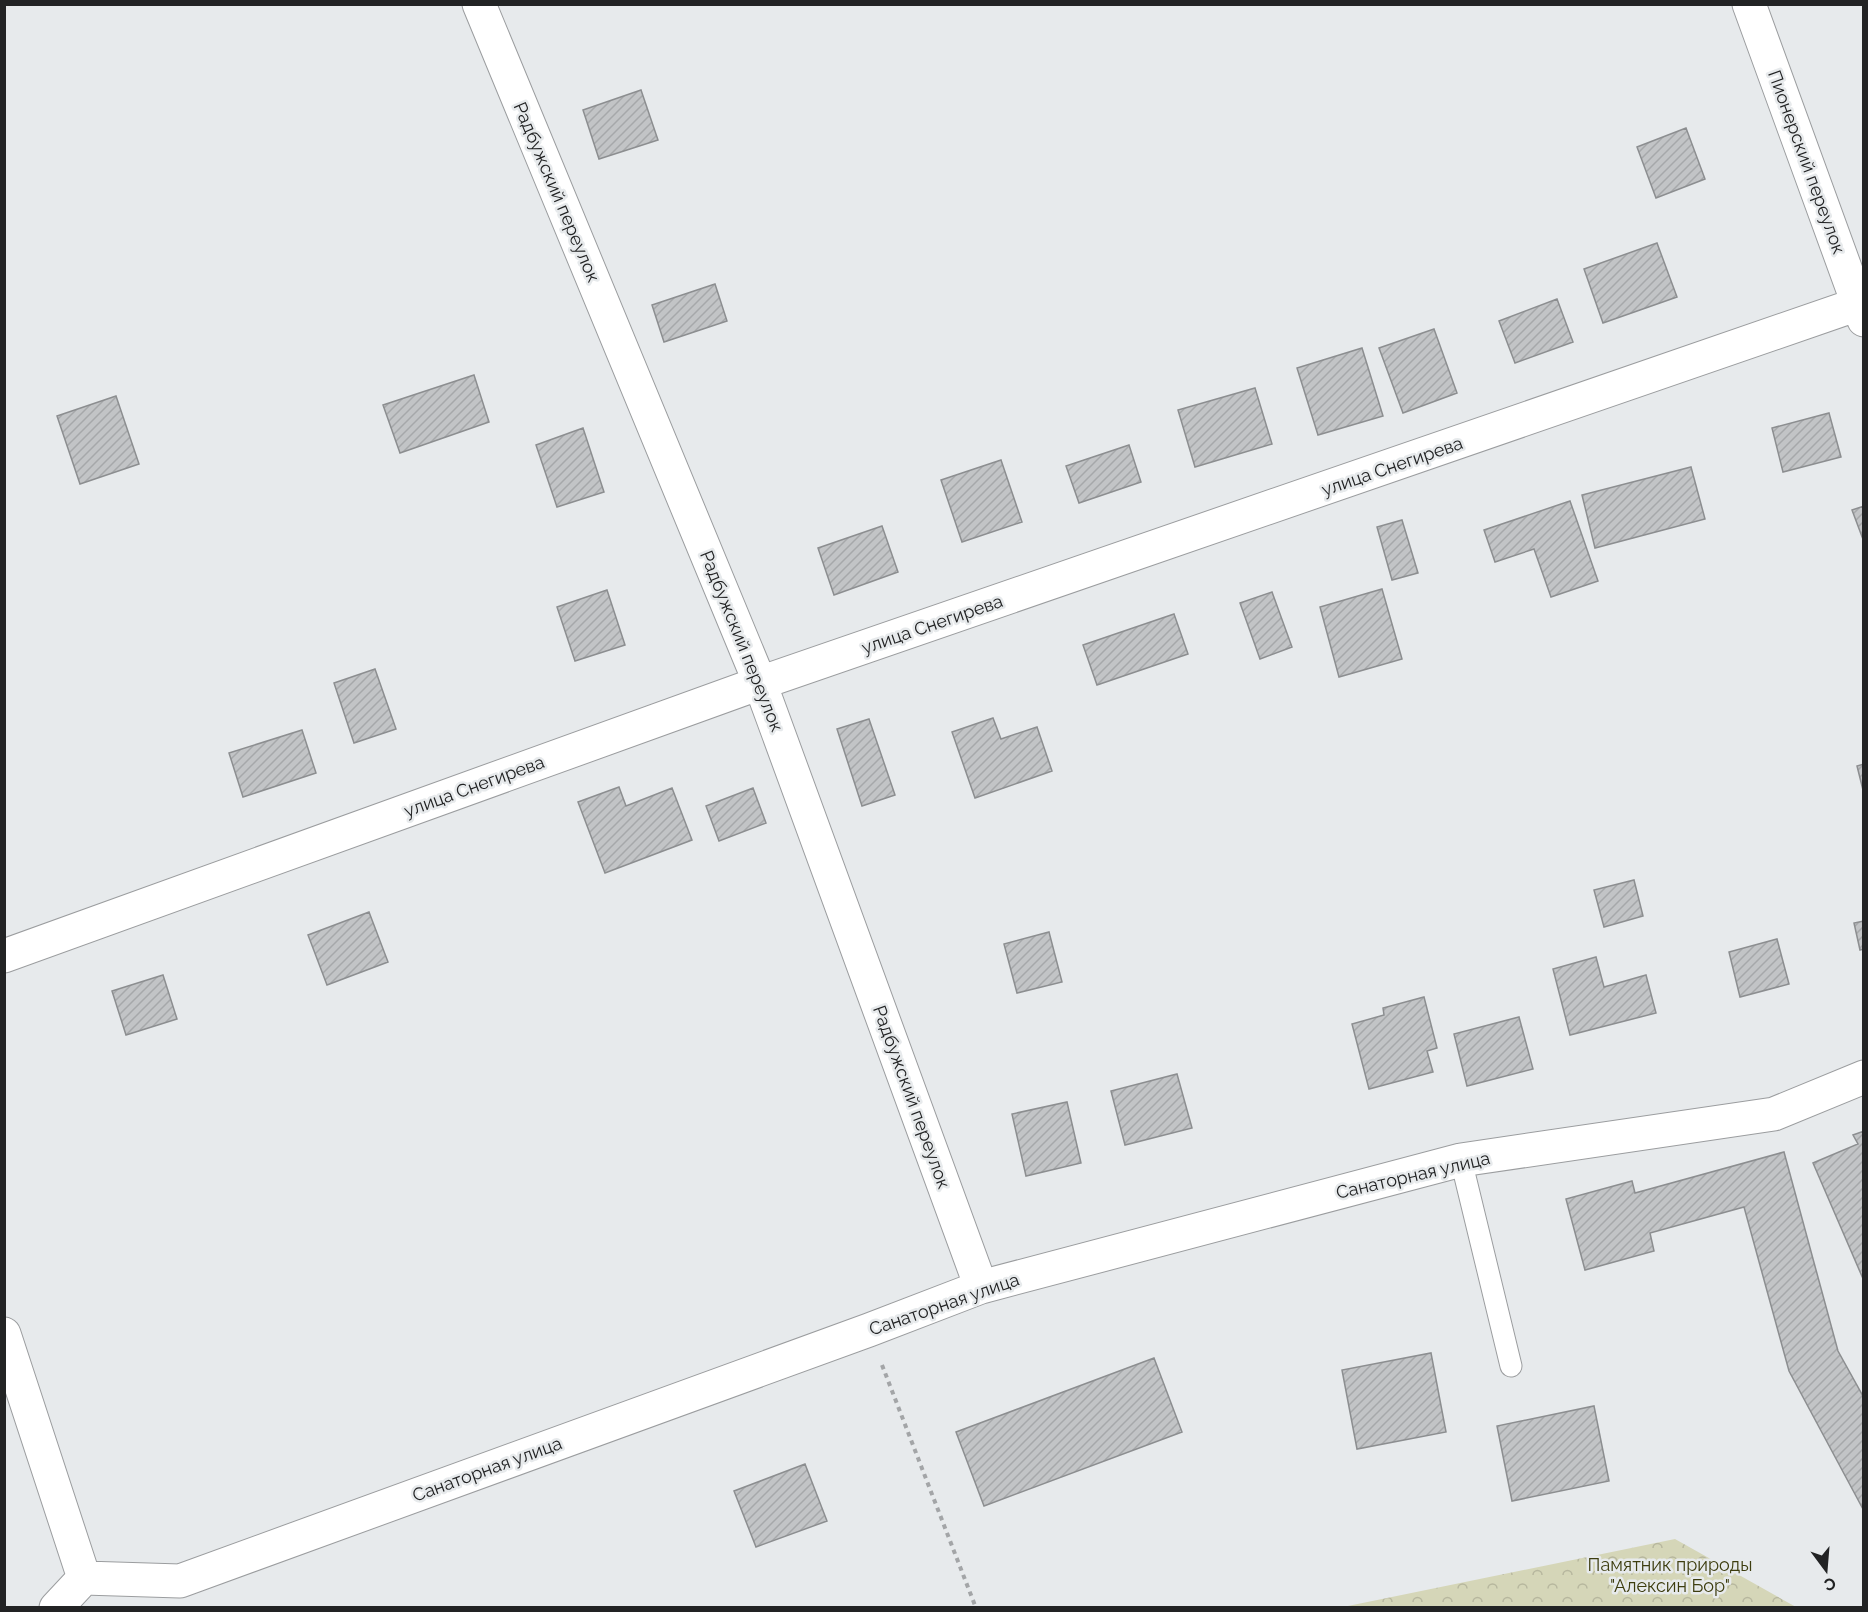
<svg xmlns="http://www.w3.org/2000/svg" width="1868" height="1612" font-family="Raleway,sans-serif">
	<defs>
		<pattern id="forest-crowns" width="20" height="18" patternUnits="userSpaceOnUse" patternTransform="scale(1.5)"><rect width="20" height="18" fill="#d5d6b8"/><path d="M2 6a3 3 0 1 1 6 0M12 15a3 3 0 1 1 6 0" fill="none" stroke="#b7b79e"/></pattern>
		<pattern id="building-hatch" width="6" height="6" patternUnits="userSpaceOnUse" patternTransform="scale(1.5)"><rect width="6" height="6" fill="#c2c4c6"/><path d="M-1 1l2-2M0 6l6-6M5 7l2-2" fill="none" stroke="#a6a8aa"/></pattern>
	</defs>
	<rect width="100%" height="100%" fill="#e7eaec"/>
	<path fill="url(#forest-crowns)" d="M1675,1539L1796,1607H1343Z"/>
	<path fill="url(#building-hatch)" stroke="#8c8e90" stroke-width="1.5" d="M641,90L658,140L599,159L583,110Z
		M1686,128L1705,179L1656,198L1637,147Z
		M1657,243L1677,297L1603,323L1584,269Z
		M715,284L727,321L664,342L652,305Z
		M1557,299L1573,342L1515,363L1499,321Z
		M1434,329L1457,393L1403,413L1379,348Z
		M1362,348L1383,416L1318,435L1297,368Z
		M474,375L489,422L400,453L383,405Z
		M1255,388L1272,444L1195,467L1178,410Z
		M116,396L139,464L80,484L57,416Z
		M1829,413L1841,457L1783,472L1772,428Z
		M583,428L604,492L557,507L536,445Z
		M1129,445L1141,482L1079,503L1066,466Z
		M1001,460L1022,522L962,542L941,480Z
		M1691,467L1705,519L1595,548L1582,495Z
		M1570,501L1598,581L1551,597L1534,549L1495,562L1484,530Z
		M1864,506V542L1852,510Z
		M1402,520L1418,573L1392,580L1377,527Z
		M882,526L898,572L834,595L818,548Z
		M1382,589L1402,659L1339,677L1320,607Z
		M607,590L625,645L575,661L557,607Z
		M1272,592L1292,647L1260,659L1240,603Z
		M1174,614L1188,654L1097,685L1083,645Z
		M375,669L396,729L354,743L334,683Z
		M993,718L1001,739L1037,727L1052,771L975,798L952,732Z
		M869,719L895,795L862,806L837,729Z
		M302,730L316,773L243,797L229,753Z
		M1864,764V794L1857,766Z
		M619,787L626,806L672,788L692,840L605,873L578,802Z
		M753,788L766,823L719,841L706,806Z
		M1634,880L1643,916L1604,927L1594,890Z
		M369,912L388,962L327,985L308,935Z
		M1864,921V949L1860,950L1854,923Z
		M1049,932L1062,982L1017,993L1004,944Z
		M1777,939L1789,984L1740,997L1729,952Z
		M1596,957L1604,987L1646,975L1656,1013L1570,1035L1553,969Z
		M163,975L177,1019L126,1035L112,991Z
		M1424,997L1437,1048L1427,1051L1433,1072L1369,1089L1352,1024L1384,1015L1383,1008Z
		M1519,1017L1533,1069L1467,1086L1454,1034Z
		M1177,1074L1192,1128L1125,1145L1111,1091Z
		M1067,1102L1081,1163L1026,1176L1012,1114Z
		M1864,1131V1281L1813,1163L1858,1144L1853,1135Z
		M1784,1152L1838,1351L1864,1398V1511L1789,1371L1744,1207L1650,1233L1654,1251L1585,1270L1566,1199L1632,1181L1635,1193Z
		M1431,1353L1446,1432L1357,1449L1342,1370Z
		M1154,1358L1182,1432L984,1506L956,1432Z
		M1594,1406L1609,1481L1512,1501L1497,1426Z
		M805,1464L827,1521L756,1547L734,1491Z"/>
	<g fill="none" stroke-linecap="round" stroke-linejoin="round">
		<g stroke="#9b9d9f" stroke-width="23">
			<path id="lane" d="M1461,1160L1511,1366"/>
		</g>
		<g stroke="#9b9d9f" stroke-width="35">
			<path id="street" d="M479,4L760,683L981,1287
				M1749,4L1864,320
				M4,956L760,683L1864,302
				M4,1334L84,1578
				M56,1608L84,1578L180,1581L869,1330L981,1287L1461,1160L1774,1114L1864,1077"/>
		</g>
		<path stroke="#a3a5a7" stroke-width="4" stroke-dasharray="4.5 4.5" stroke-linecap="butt" d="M882,1365L976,1608"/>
		<use href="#lane" stroke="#fff" stroke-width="21"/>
		<use href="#street" stroke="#fff" stroke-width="33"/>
	</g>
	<g text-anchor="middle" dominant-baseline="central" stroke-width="5" stroke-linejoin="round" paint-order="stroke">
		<g font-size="18" fill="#222324" stroke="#e7eaec">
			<text transform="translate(1807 162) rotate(70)">Пионерский переулок</text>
			<text transform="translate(557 192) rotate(67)">Радбужский переулок</text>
			<text transform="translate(1392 466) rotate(-19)">улица Снегирева</text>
			<text transform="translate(932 624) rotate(-19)">улица Снегирева</text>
			<text transform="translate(742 641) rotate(68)">Радбужский переулок</text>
			<text transform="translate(474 786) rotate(-20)">улица Снегирева</text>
			<text transform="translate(912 1097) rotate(70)">Радбужский переулок</text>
			<text transform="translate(1413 1175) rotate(-13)">Санаторная улица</text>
			<text transform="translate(944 1304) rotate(-19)">Санаторная улица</text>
			<text transform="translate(487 1469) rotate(-20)">Санаторная улица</text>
		</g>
		<g font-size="18" fill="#3d3d0f" stroke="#e7eaec">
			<text x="1670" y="1564">Памятник природы<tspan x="1670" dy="21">"Алексин Бор"</tspan></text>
		</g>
	</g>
	<rect width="1868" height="1612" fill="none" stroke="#222324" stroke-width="12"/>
	<g transform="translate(1826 1570) rotate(164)" stroke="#e7eaec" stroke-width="4.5" paint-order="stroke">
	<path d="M0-4.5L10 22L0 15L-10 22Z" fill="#222324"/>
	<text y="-9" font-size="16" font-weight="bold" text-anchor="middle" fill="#222324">С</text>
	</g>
</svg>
